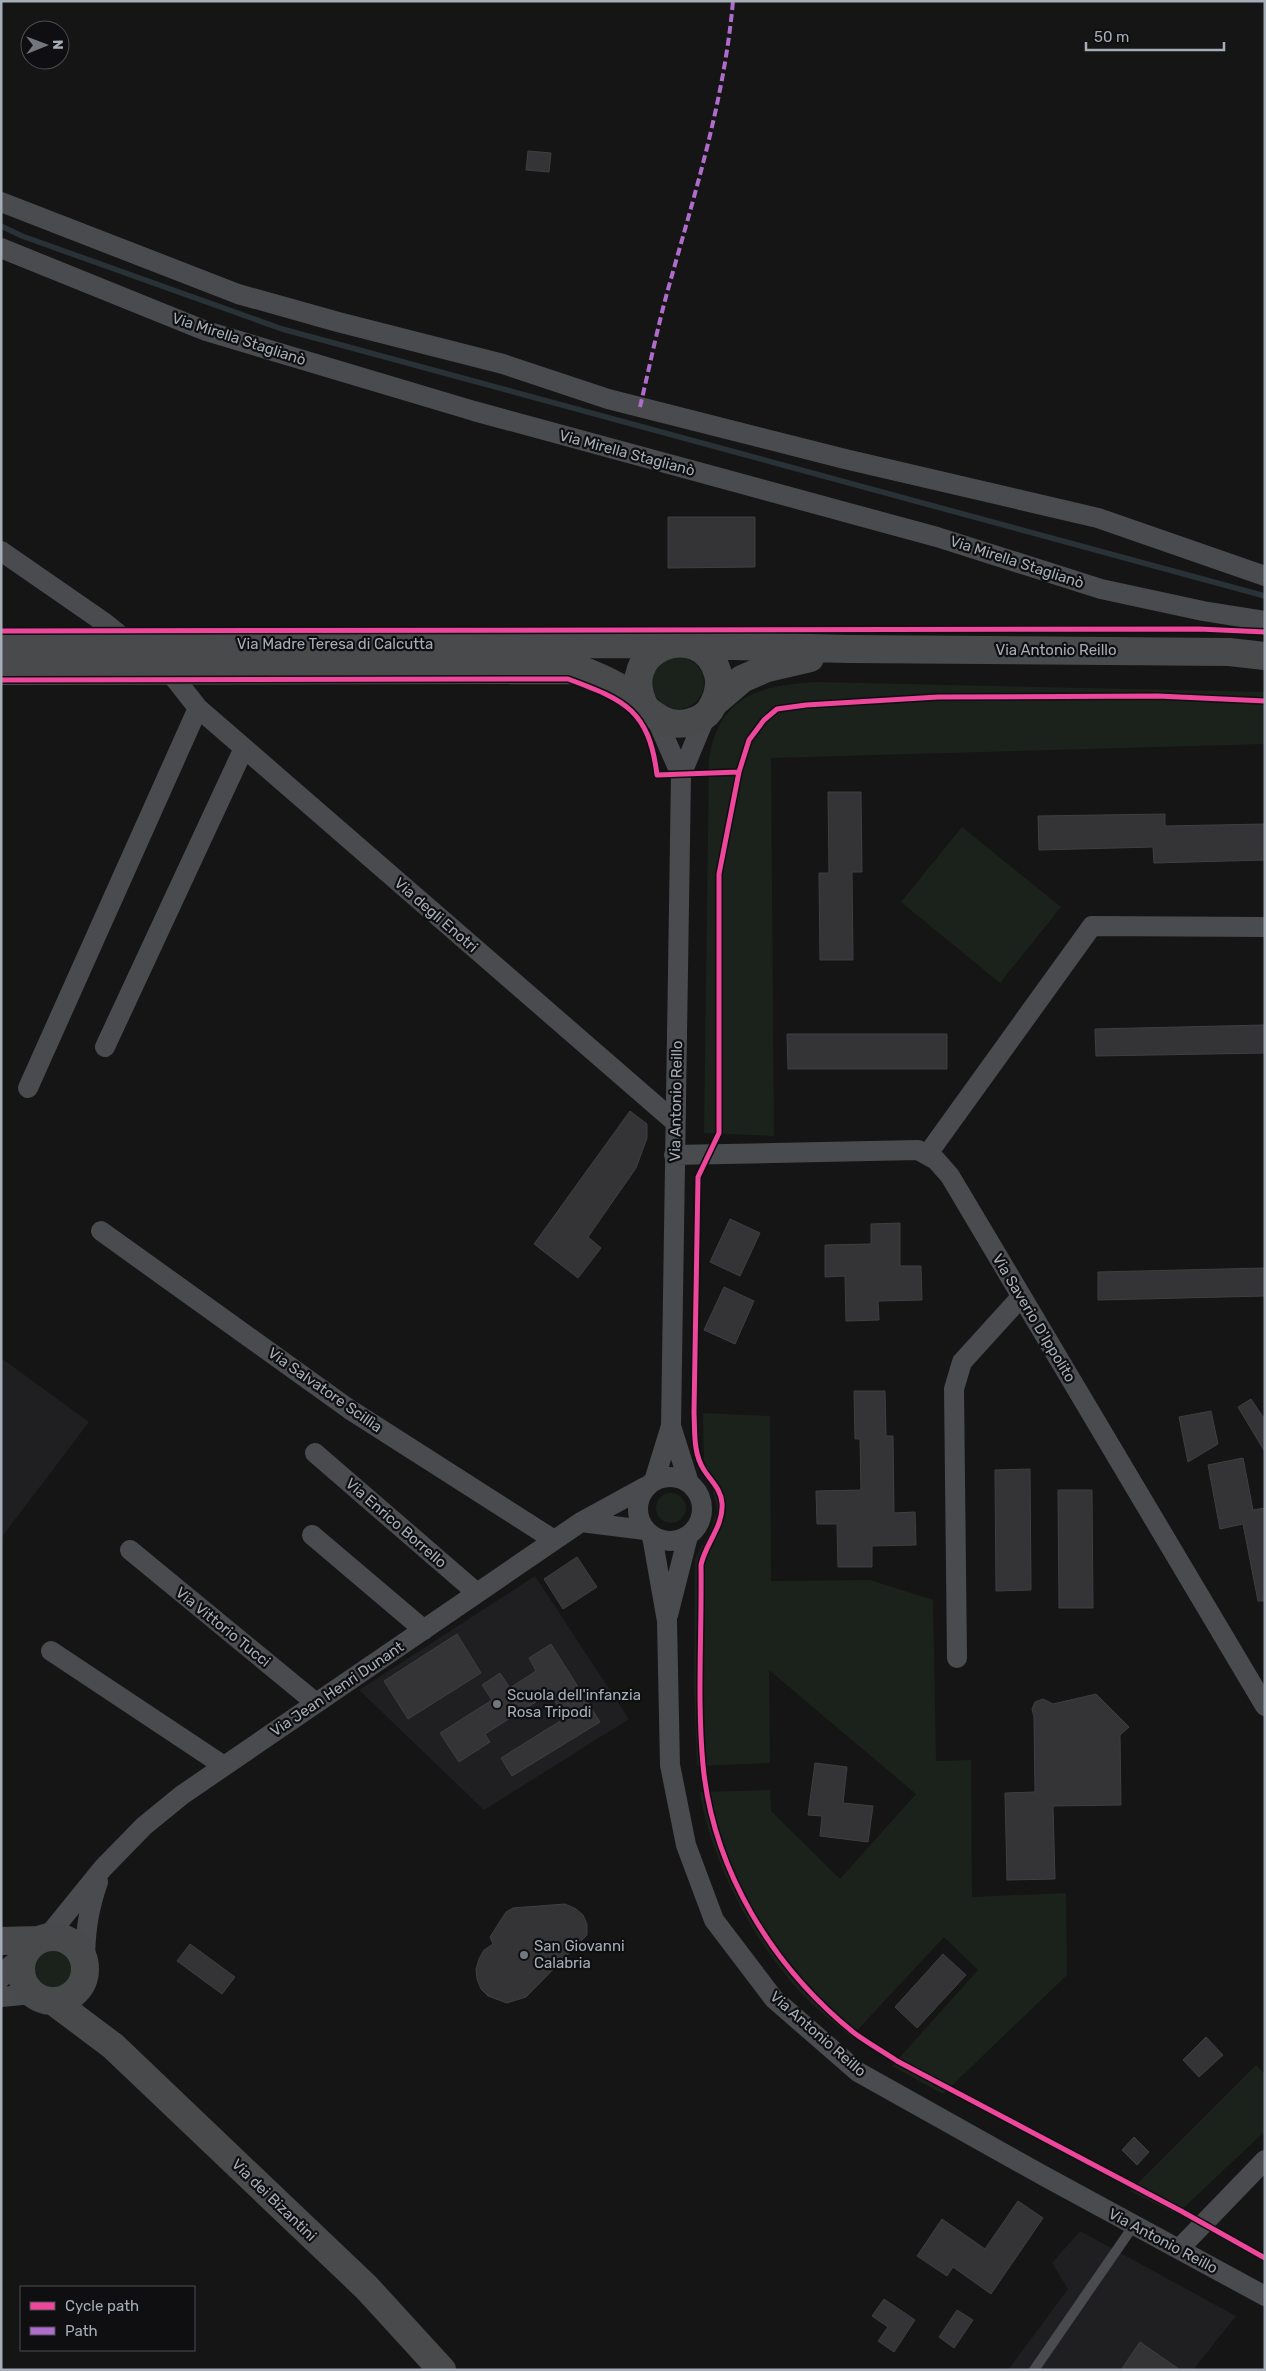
<svg xmlns="http://www.w3.org/2000/svg" width="1266" height="2371" font-family="Rubik,sans-serif">
	<rect width="100%" height="100%" fill="#151515"/>
	<path fill="#1f1f21" d="M4,1360L89,1422L1,1538V1361Z
		M535,1576L629,1719L484,1810L359,1690Z
		M1080,2231L1236,2316L1193,2370H1008L1068,2289L1052,2263Z"/>
	<path fill="#1b221b" d="M652 683a26 26 0 1 1 52 0a26 26 0 1 1-52 0Z
		M817,682L1265,692V744L771,758L774,1136L704,1133L709,759C719,695 761,685 817,682Z
		M962,827L1061,907L1000,983L901,902Z
		M703,1413L770,1416L771,1581L870,1580L933,1600L936,1761L971,1760L972,1897L1066,1893L1067,1975L943,2094L892,2066L978,1970L944,1937L851,2037C838,2025 823,2015 810,2002C759,1952 711,1864 700,1792L770,1790L771,1811L840,1879L916,1794L769,1670L770,1763L697,1766L694,1684L695,1559L709,1534L717,1511L712,1487L704,1473Z
		M656 1508a15 15 0 1 1 30 0a15 15 0 1 1-30 0Z
		M33 1967a23 23 0 1 1 46 0a23 23 0 1 1-46 0Z
		M1256,2065L1265,2074L1264,2132L1177,2214L1130,2191Z"/>
	<g fill="none" stroke-linecap="round" stroke-linejoin="round">
		<path stroke="#283237" stroke-width="5.5" d="M1,226L22,236L282,329L1265,596"/>
	</g>
	<path fill="#343436" stroke="#3d3f41" d="M528,151L551,153L549,172L526,170Z
		M668,517H755V567L668,568Z
		M828,792H861L862,872H852L853,960H820L819,873H829Z
		M1165,814V826L1265,824V860L1154,863L1153,847L1039,850L1038,816Z
		M1265,1025V1053L1096,1056L1095,1029Z
		M787,1034H947V1069H788Z
		M630,1111L647,1124V1138L636,1168L588,1237L601,1248L578,1278L534,1244Z
		M730,1219L760,1233L740,1276L710,1262Z
		M900,1223V1266H921L922,1300L878,1301L879,1320L846,1321L845,1276L825,1277V1245L871,1244V1224Z
		M1265,1268V1296L1098,1300V1272Z
		M724,1287L754,1301L735,1344L704,1330Z
		M854,1391H885L886,1436H893L894,1513L915,1512L916,1545L872,1546V1567H838L837,1524H817L816,1491L861,1490L860,1439H855Z
		M1251,1399L1265,1420V1452L1238,1407Z
		M1211,1411L1218,1444L1188,1462L1179,1417Z
		M1243,1458L1253,1510L1265,1508V1601H1258L1243,1524L1220,1529L1208,1465Z
		M1030,1469L1031,1590L996,1591L995,1470Z
		M1058,1490H1092L1093,1608H1059Z
		M577,1557L597,1587L563,1609L544,1579Z
		M457,1634L481,1673L408,1719L384,1681Z
		M551,1644L600,1722L512,1776L501,1758L565,1718L550,1693L485,1734L490,1742L459,1762L440,1733L492,1700L482,1685L500,1673L510,1688L536,1671L529,1658Z
		M1096,1694L1129,1727L1120,1735L1121,1805L1053,1806L1055,1879L1007,1880L1005,1793L1035,1792L1034,1717L1032,1709L1035,1702L1043,1699L1053,1704Z
		M815,1763L847,1767L843,1803L873,1806L868,1842L820,1836L822,1816L808,1815Z
		M565,1904L576,1909L583,1915L587,1924V1935L526,1997L507,2003L488,1996L481,1989L477,1979L476,1969L479,1959L484,1950L493,1944L490,1937L506,1912L513,1908Z
		M190,1944L235,1977L222,1994L177,1961Z
		M943,1954L966,1975L917,2028L895,2007Z
		M1206,2037L1223,2055L1199,2077L1183,2060Z
		M1134,2137L1149,2152L1137,2165L1122,2150Z
		M1018,2201L1043,2218L991,2294L953,2267L947,2276L917,2256L942,2219L985,2249Z
		M884,2299L915,2320L894,2352L878,2341L888,2327L872,2316Z
		M957,2310L973,2320L954,2348L939,2337Z
		M1140,2342L1180,2370H1121Z"/>
	<g fill="none" stroke-linecap="round" stroke-linejoin="round">
		<path stroke="#494b4e" stroke-width="10" d="M1034,2370L1134,2225"/>
		<path stroke="#494b4e" stroke-width="20" d="M1,202L238,294L338,322L503,364L608,399L845,459L1098,518L1265,576
			M1,248L206,331L474,411L937,537L1101,589L1203,611L1265,621
			M1,551L105,623L131,644
			M168,670L198,708L675,1122
			M656,718L681,775
			M105,1047L244,748
			M28,1088L198,708
			M674,1155L918,1150L936,1160L950,1176L1265,1706
			M927,1155L1092,926L1265,927
			M101,1231L349,1409L554,1540
			M315,1453L477,1593
			M638 1509a32 32 0 1 1 64 0a32 32 0 1 1-64 0Z
			M654,1481L671,1426
			M689,1483L671,1426L681,775L707,713
			M581,1522L645,1530
			M312,1535L424,1630
			M652,1536L667,1621L670,1765L686,1845L714,1920L774,1999L858,2072L1044,2176L1265,2296
			M130,1550L316,1703
			M668,1615L688,1536
			M51,1651L224,1766
			M957,1658L954,1389L962,1362L1021,1297
			M47,1937L103,1868L144,1826L182,1795L581,1522L645,1487
			M85,1965C85,1933 88,1911 98,1882
			M1,1978L10,1966L24,1955
			M1,1997L33,1994
			M1179,2249L1265,2160"/>
		<path stroke="#484a4c" stroke-width="28" d="M1,645L669,644
			M693,645L848,649L1229,652L1265,656
			M1,671L582,670C596,676 610,681 623,690C645,705 661,731 691,722C698,720 706,716 710,710C717,699 721,687 718,674C702,616 612,648 646,709
			M715,702L742,679L767,668L810,658
			M21 1969a32 32 0 1 1 64 0a32 32 0 1 1-64 0Z
			M1,1941L38,1940
			M53,2001L113,2046L367,2288L442,2370"/>
		<path stroke="#b06ccc" stroke-width="4" stroke-dasharray="8 4" stroke-linecap="butt" d="M640,407C649,369 657,330 667,293C694,196 724,102 733,1"/>
		<g stroke="#0f0f11" stroke-width="8">
			<path id="cycleway" d="M1,631L1199,629L1265,632
				M1,680L568,679C625,700 649,710 657,775L739,772
				M1265,701L1158,696L938,697L806,705L777,709L764,720L749,740L739,772L719,874V1133L698,1177L694,1413C695,1432 693,1453 704,1470C711,1481 721,1489 722,1503C724,1526 705,1544 701,1565C702,1632 697,1699 703,1765C713,1870 772,1966 853,2032C866,2042 882,2051 897,2061L1181,2211L1265,2258"/>
		</g>
		<use href="#cycleway" stroke="#ed469a" stroke-width="5"/>
	</g>
	<g fill="#73787e" stroke="#0f0f11" stroke-width="2">
		<circle cx="497" cy="1704" r="5"/>
		<circle cx="524" cy="1955" r="5"/>
	</g>
	<g text-anchor="middle" dominant-baseline="central" stroke-width="4.5" stroke-linejoin="round" paint-order="stroke">
		<g font-size="15" fill="#a5adb7" stroke="#0f0f11">
			<text transform="translate(239 339) rotate(18)">Via Mirella Staglianò</text>
			<text transform="translate(627 453) rotate(15)">Via Mirella Staglianò</text>
			<text transform="translate(1017 562) rotate(18)">Via Mirella Staglianò</text>
			<text x="335" y="644">Via Madre Teresa di Calcutta</text>
			<text x="1056" y="650">Via Antonio Reillo</text>
			<text transform="translate(436 915) rotate(41)">Via degli Enotri</text>
			<text transform="translate(676 1101) rotate(-89)">Via Antonio Reillo</text>
			<text transform="translate(1034 1318) rotate(59)">Via Saverio D'Ippolito</text>
			<text transform="translate(325 1390) rotate(35)">Via Salvatore Scillìa</text>
			<text transform="translate(396 1523) rotate(41)">Via Enrico Borrello</text>
			<text transform="translate(223 1627) rotate(39)">Via Vittorio Tucci</text>
			<text transform="translate(337 1689) rotate(-34)">Via Jean Henri Dunant</text>
			<text transform="translate(818 2034) rotate(41)">Via Antonio Reillo</text>
			<text transform="translate(274 2200) rotate(44)">Via dei Bizantini</text>
			<text transform="translate(1163 2241) rotate(28)">Via Antonio Reillo</text>
		</g>
		<g font-size="15" fill="#a5adb7" stroke="#0f0f11" text-anchor="start">
			<text x="507" y="1695">Scuola dell'infanzia<tspan x="507" dy="17">Rosa Tripodi</tspan></text>
			<text x="534" y="1946">San Giovanni<tspan x="534" dy="17">Calabria</tspan></text>
		</g>
	</g>
	<rect width="1266" height="2371" fill="none" stroke="#a5adb7" stroke-width="5"/>
	<rect x="20" y="2286" width="175" height="65" fill="#0f0f11" stroke="#4b4e53"/>
	<rect x="30" y="2302" width="25" height="8" fill="#ed469a" stroke="#4b4e53"/>
	<text x="65" y="2311" font-size="15" fill="#a5adb7">Cycle path</text>
	<rect x="30" y="2327" width="25" height="8" fill="#b06ccc" stroke="#4b4e53"/>
	<text x="65" y="2336" font-size="15" fill="#a5adb7">Path</text>
	<g transform="translate(45 45) rotate(89)"><circle r="24" fill="#0f0f11" stroke="#4b4e53"/>
	<path d="M0-4L9 19L0 12L-9 19Z" fill="#73787e"/>
	<text y="-8" font-size="14" font-weight="bold" text-anchor="middle" fill="#a5adb7">N</text>
	</g>
	<path d="M1086 42v8h138v-8" fill="none" stroke="#a5adb7" stroke-width="2.5"/>
	<text x="1094" y="42" font-size="15" fill="#a5adb7" stroke="#0f0f11" stroke-width="4" paint-order="stroke">50 m</text>
</svg>
